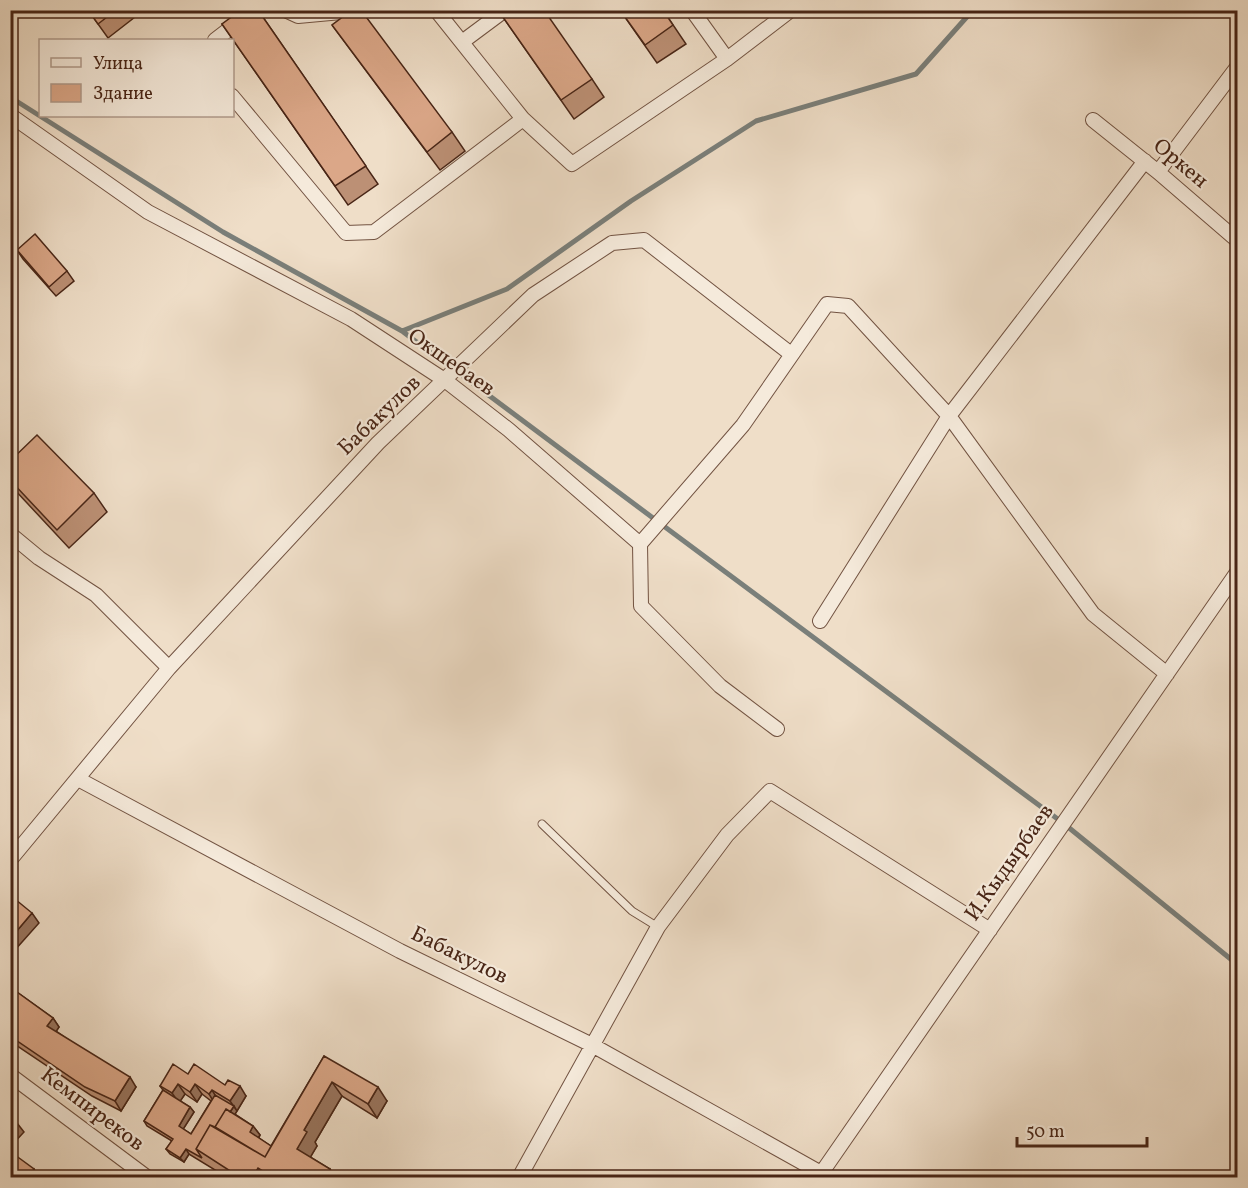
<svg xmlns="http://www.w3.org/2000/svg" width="1248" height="1188" font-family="Vollkorn,serif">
	<rect width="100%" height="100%" fill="#efdec8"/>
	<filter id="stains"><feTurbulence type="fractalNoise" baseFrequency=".00333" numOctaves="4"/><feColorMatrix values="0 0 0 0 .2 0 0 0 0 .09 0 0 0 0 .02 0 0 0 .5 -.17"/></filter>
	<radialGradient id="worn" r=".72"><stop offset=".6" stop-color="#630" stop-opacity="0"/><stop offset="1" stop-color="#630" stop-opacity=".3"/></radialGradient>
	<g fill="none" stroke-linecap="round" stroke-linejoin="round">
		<path stroke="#7a7f7a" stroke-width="5" d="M10,97L223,232L402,331L451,368
			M402,331L507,289L631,201L756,121L916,74L973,10
			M463,376L653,518
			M665,527L1059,820
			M1068,827L1238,965"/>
		<g stroke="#725342" stroke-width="9">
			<path id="service" d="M542,824L632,911L658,927"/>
		</g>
		<g stroke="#725342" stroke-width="16">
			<path id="minor" d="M285,10L298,16L363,10
				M436,10L523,119L572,164L727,59L791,10
				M692,10L727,59
				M215,40L254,10
				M462,42L505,10
				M232,96L346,233L374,232L523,119
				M10,115L148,212L351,319L446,381L509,430L640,544L641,606L720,686L777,729
				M1093,120L1158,172L1238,241
				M1158,172L1238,66
				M10,534L39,558L96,595L169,668
				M640,544L743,425L827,304L848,306L949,416L1093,614L1167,674
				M820,621L949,416L1145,161
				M78,779L400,951L592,1045L821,1173
				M10,860L169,668L378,443L533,295L612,243L644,240L791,354
				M10,1075L148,1178
				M519,1178L658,927L727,835L770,791L990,930
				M818,1178L1238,571"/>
		</g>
		<use href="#service" stroke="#f5eadb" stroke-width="7"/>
		<use href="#minor" stroke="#f5eadb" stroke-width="14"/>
	</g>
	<path fill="#bc9075" stroke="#482516" stroke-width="1.5" fill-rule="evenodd" d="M88,10H144L108,38Z
		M258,10L378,184L348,205L222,24Z
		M498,10L592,79L604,97L574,119Z
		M620,10H663L686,44L657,63Z
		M332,25L452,132L465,151L440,170Z
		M17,250L67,271L74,281L56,296L23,259Z
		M10,461L94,493L107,512L69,548L14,489L10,483Z
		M10,987L53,1018L59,1027L56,1031L136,1087L121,1111L92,1096L10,1041Z
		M324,1056L387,1101L377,1118L342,1096L315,1142L317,1146L310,1157L330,1169L335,1178H224L225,1176L189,1154L184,1162L170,1154L166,1149L172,1141L147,1126L144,1121L163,1090L160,1086L188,1074L225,1085L246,1096L235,1114L253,1126L260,1135L259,1138L271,1146ZM185,1094L197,1102L202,1094L211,1101L191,1134L183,1129L194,1112L190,1107L180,1101Z"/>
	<path fill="#99755f" stroke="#482516" stroke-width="1.5" d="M32,913L39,923L14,951L10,946V939Z
		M53,1018L59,1027L54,1035L47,1026Z
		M130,1077L136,1087L121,1111L115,1101Z
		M332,1082L342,1096L315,1142L317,1146L307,1163L297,1149L304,1130Z
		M178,1084L185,1094L179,1103L172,1093Z
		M195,1084L202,1094L197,1102L190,1092Z
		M240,1086L246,1096L237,1111L230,1101Z
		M378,1087L387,1101L377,1118L368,1104Z
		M212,1090L218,1100L215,1104L209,1094Z
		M234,1106L237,1111L222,1135L218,1132Z
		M190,1107L194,1112L182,1131L179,1126Z
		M17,1123L24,1132L10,1147V1130Z
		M253,1126L260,1135L256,1141L250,1132Z
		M186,1149L189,1154L184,1162L180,1158Z
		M258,1168L265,1178H252Z
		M34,1169L37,1174L34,1178H27Z
		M330,1169L335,1178H325Z"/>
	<path fill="#dba788" stroke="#482516" stroke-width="1.5" d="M88,10H116L98,24Z
		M241,10H258L366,166L335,186L222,24Z
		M352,10H361L452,132L427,152L332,25Z
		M498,10H544L592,79L561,100Z
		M620,10H663L673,25L645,45Z
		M35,234L67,271L49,287L17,250Z
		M37,435L94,493L57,530L10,480V461Z
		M10,895L32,913L10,939Z
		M10,987L53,1018L47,1026L130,1077L115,1101L85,1087L10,1036Z
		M324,1056L378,1087L368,1104L332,1082L304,1130L307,1132L297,1149L330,1169L325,1178H274L258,1168L252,1178H241L196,1149L210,1125L265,1157Z
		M173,1064L188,1074L194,1064L225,1085L228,1080L240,1086L230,1101L212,1090L209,1094L195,1084L190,1092L178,1084L172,1093L160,1086Z
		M163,1090L190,1107L179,1126L191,1134L215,1095L234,1106L230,1112L226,1109L215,1127L210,1125L196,1149L202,1158L186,1149L180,1158L166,1149L173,1139L144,1121Z
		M226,1109L253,1126L250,1132L271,1146L265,1157L215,1127Z
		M10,1116L17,1123L10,1130Z
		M15,1155L34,1169L27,1178H10V1160Z
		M226,1174L231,1178H224Z"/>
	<g text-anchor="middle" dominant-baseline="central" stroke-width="4.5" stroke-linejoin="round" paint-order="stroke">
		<g font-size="22" fill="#482516" stroke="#f5eadb">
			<text transform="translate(1180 164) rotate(40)">Оркен</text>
			<text transform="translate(451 363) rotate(35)">Окшебаев</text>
			<text transform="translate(380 416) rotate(-44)">Бабакулов</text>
			<text transform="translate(1010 863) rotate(-55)">И.Кыдырбаев</text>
			<text transform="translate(459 956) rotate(26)">Бабакулов</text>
			<text transform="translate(92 1110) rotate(37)">Кемпиреков</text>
		</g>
	</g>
	<rect width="1248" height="1188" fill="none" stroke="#efdec8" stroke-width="36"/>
	<rect x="12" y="12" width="1224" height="1164" fill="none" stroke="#482516" stroke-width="3"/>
	<rect x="18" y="18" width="1212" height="1152" fill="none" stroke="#482516" stroke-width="1.5"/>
	<rect x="39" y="39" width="195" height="78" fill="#f5eadb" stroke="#b09b8c" stroke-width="1.5"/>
	<rect x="51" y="58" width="30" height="9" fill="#f5eadb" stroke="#b09b8c" stroke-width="1.5"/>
	<text x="93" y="69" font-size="18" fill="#482516">Улица</text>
	<rect x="51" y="84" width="30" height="18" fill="#dba788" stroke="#b09b8c" stroke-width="1.5"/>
	<text x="93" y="99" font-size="18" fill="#482516">Здание</text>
	<path d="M1017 1137v9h130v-9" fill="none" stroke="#482516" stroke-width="3"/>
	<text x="1026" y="1137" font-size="18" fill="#482516" stroke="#f5eadb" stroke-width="4.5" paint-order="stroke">50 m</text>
	<rect width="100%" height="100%" filter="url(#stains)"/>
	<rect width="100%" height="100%" fill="url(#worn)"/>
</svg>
